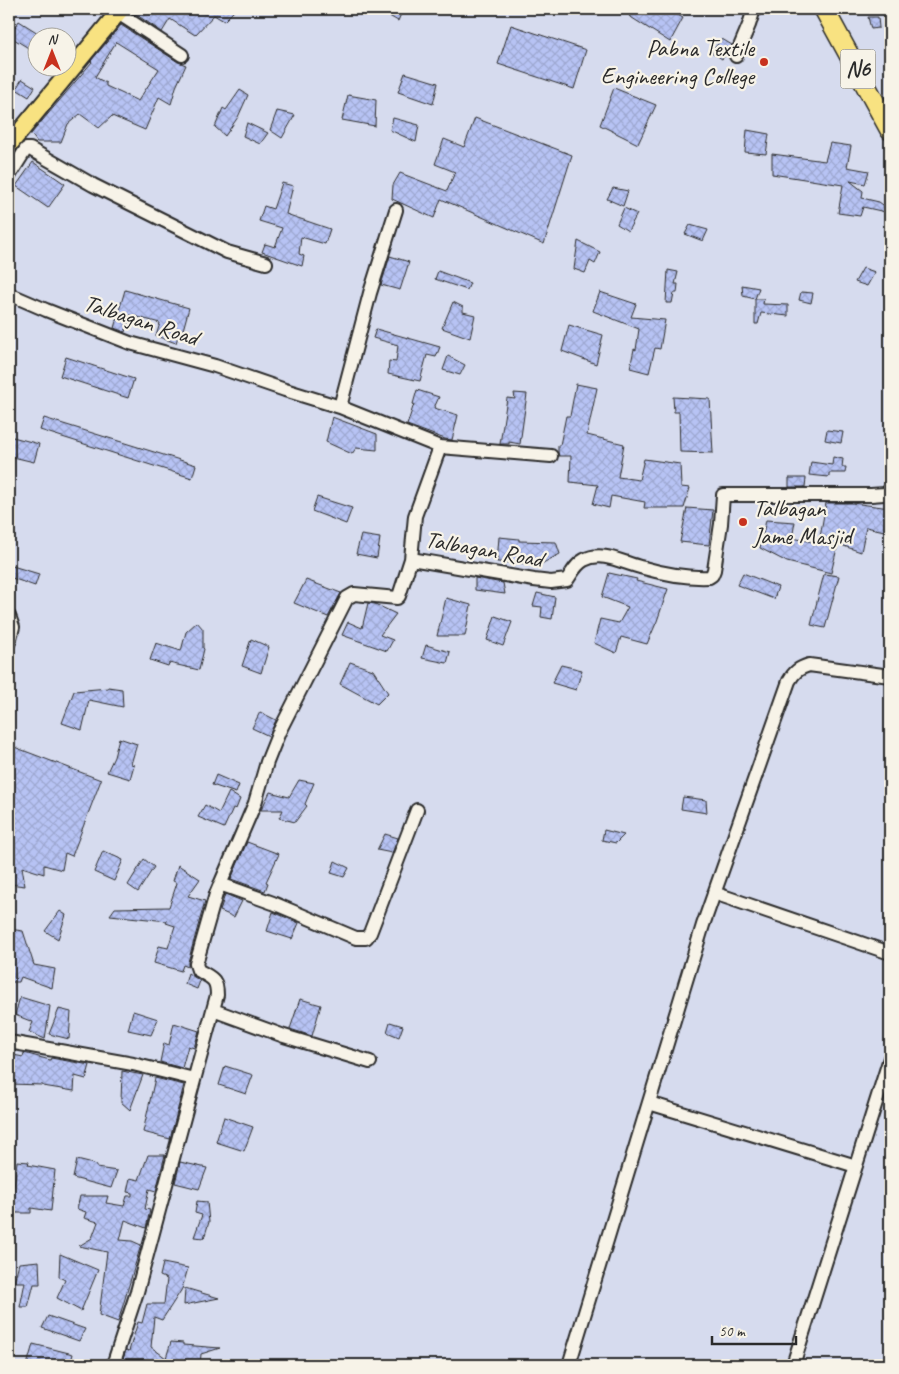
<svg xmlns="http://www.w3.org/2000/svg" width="899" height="1374" font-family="Caveat,sans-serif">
	<defs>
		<pattern id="building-cross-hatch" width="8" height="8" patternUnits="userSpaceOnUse" patternTransform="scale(1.25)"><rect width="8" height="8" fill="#b7c3f4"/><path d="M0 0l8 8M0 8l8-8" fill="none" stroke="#9ea8d1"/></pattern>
	</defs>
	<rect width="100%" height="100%" fill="#e4e5ec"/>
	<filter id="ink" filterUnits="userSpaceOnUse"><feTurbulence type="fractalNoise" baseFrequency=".02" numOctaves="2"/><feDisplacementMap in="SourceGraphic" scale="10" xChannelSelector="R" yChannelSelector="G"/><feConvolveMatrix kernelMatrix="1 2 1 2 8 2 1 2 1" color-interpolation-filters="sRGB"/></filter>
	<g filter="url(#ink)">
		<path fill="#d6dbee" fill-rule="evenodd" d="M9,9H890V1365H9ZM38,38H68V68H38Z"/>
		<path fill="url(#building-cross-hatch)" stroke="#2b2b2b" fill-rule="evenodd" d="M131,9H145L153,13L156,9H236L224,21L214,15L195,35L170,19L162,32L131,11Z
			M377,9H403L398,21Z
			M634,9H667L683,18L670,42L629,16Z
			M868,17H878L879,28L871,29Z
			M19,21L38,33V54L9,36Z
			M121,25L178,62L186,65L176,87L171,104L159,97L145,130L112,116L99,128L80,114L68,124L61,142H37L31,134L92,62L91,61ZM116,42L159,69L138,101L106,86V83L95,77Z
			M511,25L586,50L574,89L498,64Z
			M722,39L732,45L722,59L711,52Z
			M405,73L438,83L433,104L398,92Z
			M22,79L35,87L29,97L16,89Z
			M614,88L656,105L638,144L600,125Z
			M240,90L248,95L238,117L225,136L215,127L223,108L226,110Z
			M348,95L376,100L375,126L342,120Z
			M277,111L295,115L282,138L270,130Z
			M393,118L419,125L416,142L390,130Z
			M475,118L572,155L544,244L441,199L434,218L392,199L393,185L400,173L447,191L455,172L435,164L444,139L464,147Z
			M247,123L268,133L260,144L243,136Z
			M747,130L769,134L766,154L745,152Z
			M830,143L851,146L847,167L869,171L865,184L850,181L863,191L862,198L879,202L890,210V213L863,207L860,216L838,213L843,185L772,174V154L825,161Z
			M33,162L65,184L48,208L16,186Z
			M282,183L293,186L286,214L330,229L325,244L301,237L299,254L304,256L302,266L262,252L265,244L275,247L282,228L259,221L264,206L273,209Z
			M613,188L628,191L623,206L607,199Z
			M624,208L637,214L628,231L617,224Z
			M690,225L708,230L703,241L685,234Z
			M578,241L600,252L595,264L590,261L585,273L574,269Z
			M390,256L409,262L400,290L381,285Z
			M863,268L875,272L867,286L855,282Z
			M668,270L678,272L675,284H678L677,293H674L672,303H666Z
			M438,271L470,283L467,290L435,279Z
			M742,285L759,288L755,299L743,296Z
			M125,290L189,308L183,330L180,329L176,343L156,336L160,323L130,315L125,332L114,328Z
			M600,292L636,304L631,317L665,320L660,349L655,348L649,373L630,368L634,349L636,350L639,329L593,311Z
			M801,292L813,293L811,303L799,300Z
			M755,299H764L763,304L788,305V316L761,313L758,324H755Z
			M453,302L463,307V312L475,315L470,338L442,328Z
			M569,325L603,335L596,364L562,351Z
			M376,329L440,347L436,357L427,355L420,381L388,374L389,361L396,362L398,345L373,338Z
			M448,356L465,365L460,375L443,370Z
			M66,357L134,379L128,398L60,376Z
			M576,384L597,388L587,435L624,444L618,477L639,480L644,459L680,464L681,487L690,488L684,508H644L645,502L611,496L609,508L593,504L598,485L570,482L571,456H559L558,452V445H560L566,416H570Z
			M417,390L439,397L434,408L458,415L452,440L445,439L407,425L414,404H413Z
			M514,393L527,394L520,444L509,442V444H500L507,398L515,399Z
			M673,397L710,399L713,453L680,452L679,412H674Z
			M332,417L377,434V450L356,448L352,454L326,442Z
			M44,418L196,465L192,478L40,430Z
			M827,430L843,432L841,443L825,440Z
			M9,436L39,444L34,462L9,456Z
			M833,457L843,459L842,467H846L845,473H829V477L809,475L811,462L832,465Z
			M789,478H806L805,487H789Z
			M317,497L352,508L346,524L312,511Z
			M826,503H852L890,508L889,532L866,527L861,552L838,544L831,573L787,562L760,548L766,520L795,522L792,538L819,543Z
			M687,508L713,510L709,545L680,542Z
			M361,535L380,538L377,558L356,554Z
			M499,537L519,539V541L556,542L560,554L541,564L497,562Z
			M9,565L39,574L35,586L9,577Z
			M609,573L637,579L636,581L668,589L657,621L647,644L621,637L616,653L594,643L600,619L619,623L628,607L602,597Z
			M743,573L778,587L774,599L737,585Z
			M824,574L839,576L825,628L811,625Z
			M475,578L503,583L505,594L475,590Z
			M306,580L341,593L328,617L294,603Z
			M537,593L555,597L552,619L541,617L542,607L533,606Z
			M446,598L471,605L465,636H437Z
			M368,603L375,604L396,614L380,635L393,640L387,651L342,635L348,622L362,628Z
			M495,616L512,622L503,646L487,640Z
			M197,622L203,629V648L204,649L199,670L169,663L168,666L150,660L156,643L181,651L186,632Z
			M251,639L269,647L261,673L242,666Z
			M426,645L450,652L447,663L422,658Z
			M350,662L373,670L388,693L377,704L340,684Z
			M561,665L582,670L576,690L552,683Z
			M108,687L122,689L123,707L89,700L82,730L62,723L74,691L108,688Z
			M260,712L276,720L269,736L252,728Z
			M119,738L137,744L131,764L134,765L130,779L107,772L114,757Z
			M9,745L101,780L72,856L65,853L62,870L44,865V874L22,867L25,886L9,884Z
			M216,775L239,785L236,793L212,785Z
			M299,780L314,783L305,804L307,806L295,822L279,818L283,810H261L270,792L289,797Z
			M229,792L240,799L236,809L233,808L224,828L198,817L205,805L219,813Z
			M683,797L706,800L707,813L681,809Z
			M604,830L624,835L616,843L602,840Z
			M385,834L398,838L392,853L377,850Z
			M247,842L279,854L266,882L268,883L265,891L231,879Z
			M103,851L123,860L114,881L94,872Z
			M144,859L154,867L138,892L128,885Z
			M335,861L349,868L344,877L331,873Z
			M178,865L200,879L188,896L205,901L188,962V967L183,965L181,971L154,963L159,946L168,948L175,926L166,923L167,921L110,915L115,908L169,907L177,883L173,881Z
			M225,894L242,901L234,917L220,911Z
			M60,911L66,915L58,939L45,931Z
			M273,912L299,923L292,939L267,931Z
			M9,929L23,931L34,965L55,969L52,988L21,977L19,982H9Z
			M188,973L200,981L197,989L185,984Z
			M20,997L50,1006L45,1039L29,1032L33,1022L15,1015Z
			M300,999L321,1005L312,1036L290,1029Z
			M59,1009L71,1012L69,1039L49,1034Z
			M133,1011L158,1019L151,1035L128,1030Z
			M390,1022L403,1026L399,1037L387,1032Z
			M174,1023L199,1031L194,1048L188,1046L182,1068L160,1062L164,1043L169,1045Z
			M24,1053L50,1060L51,1058L90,1065L86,1079L75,1076L74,1091L43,1086V1085L9,1084V1054L23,1057Z
			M225,1066L253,1075L246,1094L219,1085Z
			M122,1071L143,1075L130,1110L121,1102Z
			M155,1078L184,1085L170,1139L143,1132Z
			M224,1117L253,1127L244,1151L216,1142Z
			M148,1155H165L156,1191L149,1189L145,1209L150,1210L146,1228L125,1220L120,1240L132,1241L141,1245L118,1322L99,1315L107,1252L79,1246L92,1238L98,1222L84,1218L86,1212L77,1209L80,1196H108L106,1203L124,1206L127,1196H132V1193L127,1192L130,1178L139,1180Z
			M77,1160L97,1165V1168L117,1171L111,1188L73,1178Z
			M17,1161L29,1162L28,1165L55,1170L51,1211L31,1208V1213H11Z
			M180,1162L207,1168L199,1189L175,1183Z
			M197,1201L207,1202L209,1222L204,1238L194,1237L202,1215L195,1213Z
			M60,1254L98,1270L81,1311L57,1298L65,1280L59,1277Z
			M39,1261L40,1284H34L28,1307H20L25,1282H14L19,1263Z
			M163,1263L188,1268L182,1289L162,1320L154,1317L151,1347L166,1358L171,1342L183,1343V1345L220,1348L201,1354L200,1365H121L126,1350L129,1351L138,1322L142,1323L147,1304H164L167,1279L160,1276Z
			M185,1288L219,1298L184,1305Z
			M48,1316L85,1329L79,1341L42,1328Z
			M33,1344L73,1354L70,1365H27Z"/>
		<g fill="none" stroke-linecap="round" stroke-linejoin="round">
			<g stroke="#2b2b2b" stroke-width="16">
				<path id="minor" d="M112,9L182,55
					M736,56L749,25L754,9
					M9,176L26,149H30L93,185L227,252L266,263
					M9,294L46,310L130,343L215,366L285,390L340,407L440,447L415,516L411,559L534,580L551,582L567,580C572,573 576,564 584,560C602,550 623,563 640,567C661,573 687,578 709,577L712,575L714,570L721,524L723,495H871L884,494L890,491
					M340,407L370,293L396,210
					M440,447L551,456
					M9,616L13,627L9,642
					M220,884L273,903L356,938H366L370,933L417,810
					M714,893L890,953
					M213,1010L284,1036L370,1062
					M9,1042L133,1064L194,1079
					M649,1103L856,1166
					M113,1365L137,1292L217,995C217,978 211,978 198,970L196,964L216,894L255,803L267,762L279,732L347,598L354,594L397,598L399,596L411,559
					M569,1365L703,925L789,681C794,672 799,668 809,665L890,676
					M793,1365L890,1058"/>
			</g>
			<g stroke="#2b2b2b" stroke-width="20">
				<path id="major" d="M9,145L121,9"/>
			</g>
			<g stroke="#2b2b2b" stroke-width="22">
				<path id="highway" d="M824,9L890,130"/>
			</g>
			<use href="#minor" stroke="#f7f3e8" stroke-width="12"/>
			<use href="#major" stroke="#f8e281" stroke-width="16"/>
			<use href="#highway" stroke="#f8e281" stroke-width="19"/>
		</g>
	</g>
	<g fill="#c8321e" stroke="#f7f3e8" stroke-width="2">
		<circle cx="764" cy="62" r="5"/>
		<circle cx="743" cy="522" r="5"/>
	</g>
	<g text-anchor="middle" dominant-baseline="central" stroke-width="4.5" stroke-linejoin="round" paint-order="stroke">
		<rect fill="#f7f3e8" stroke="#686764" stroke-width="1" x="840.5" y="49.5" width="35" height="39" rx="4"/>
		<g font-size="22" font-weight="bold" fill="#2b2b2b">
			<text x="858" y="69">N6</text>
		</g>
		<g font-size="24" fill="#2b2b2b" stroke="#f7f3e8" text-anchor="end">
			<text x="754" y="48">Pabna Textile<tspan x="754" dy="28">Engineering College</tspan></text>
			<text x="753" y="508" text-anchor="start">Talbagan<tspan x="753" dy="28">Jame Masjid</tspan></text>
		</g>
		<g font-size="24" fill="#2b2b2b" stroke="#f7f3e8">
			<text transform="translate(141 320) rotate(18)">Talbagan Road</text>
			<text transform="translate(484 549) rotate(10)">Talbagan Road</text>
		</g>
	</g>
	<rect width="899" height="1374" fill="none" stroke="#f7f3e8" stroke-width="30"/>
	<rect x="15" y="15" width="869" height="1344" fill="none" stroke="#2b2b2b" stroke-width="2" filter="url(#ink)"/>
	<g transform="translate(52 52)"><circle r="24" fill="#f7f3e8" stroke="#a5a39c"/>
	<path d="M0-4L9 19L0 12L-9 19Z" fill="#c8321e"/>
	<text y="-8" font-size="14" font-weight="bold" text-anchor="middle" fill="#2b2b2b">N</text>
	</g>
	<path d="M712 1336v8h84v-8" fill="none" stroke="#2b2b2b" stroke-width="2.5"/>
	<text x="719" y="1336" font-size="15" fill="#2b2b2b" stroke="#f7f3e8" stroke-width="4" paint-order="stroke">50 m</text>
</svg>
